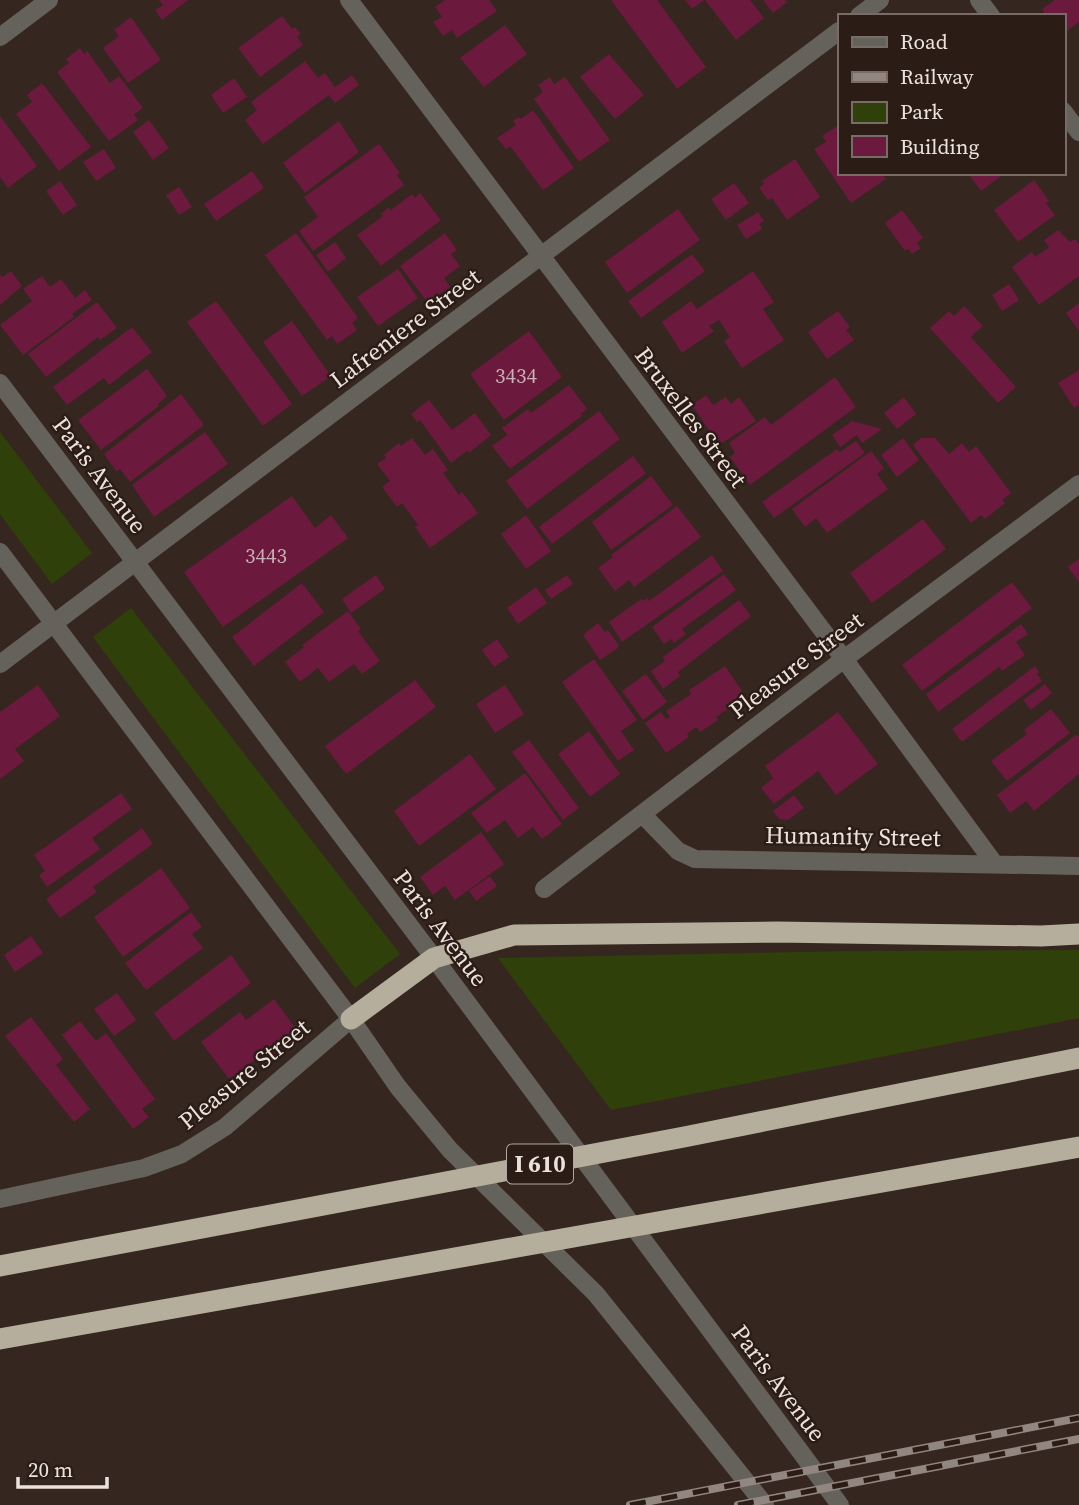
<svg xmlns="http://www.w3.org/2000/svg" width="1079" height="1505" font-family="'Source Serif 4',serif">
	<rect width="100%" height="100%" fill="#35271f"/>
	<path fill="#30400a" d="M0,432L92,553L52,584L0,514Z
		M131,608L400,954L355,988L93,637Z
		M1079,950V1018L611,1110L498,958L853,951Z"/>
	<path fill="#6b193d" d="M159,0H188L162,20L155,10L163,5Z
		M445,0H489L497,11L457,38L452,30L443,36L433,22L442,17L435,7Z
		M611,0H657L706,67L677,89Z
		M685,0H704L692,9Z
		M705,0H750L764,18L736,40Z
		M763,0H785L787,2L773,13Z
		M1055,0H1079V22L1063,34V16H1046L1042,9Z
		M282,16L292,29L295,27L301,34L297,37L303,45L260,77L238,48Z
		M131,17L161,60L128,83L103,48L119,36L114,30Z
		M505,25L527,54L484,87L460,58Z
		M80,48L84,54L87,51L110,83L119,76L143,108L134,114L138,120L109,141L57,72L69,63L66,59Z
		M609,54L644,95L615,119L580,77Z
		M305,61L318,78L325,73L335,87L352,75L359,85L335,103L329,95L263,144L245,120L257,110L251,102Z
		M550,77L554,84L565,77L610,140L579,162L534,99L543,92L538,85Z
		M234,78L247,97L223,113L211,95Z
		M42,83L91,147L59,171L16,114L32,102L27,95Z
		M533,110L574,168L543,190L510,146L506,149L497,138L516,125L513,121L519,117L521,119Z
		M0,116L37,166L8,188L0,177Z
		M149,120L169,148L153,160L133,132Z
		M339,121L359,152L305,193L283,163Z
		M839,125V173H881L886,179L851,203L814,149L826,142L822,136Z
		M379,144L400,173L397,175L404,185L313,251L299,231L318,217L304,197Z
		M104,149L116,168L96,181L83,162Z
		M795,159L820,197L787,220L772,198L768,200L759,188L764,184L762,181Z
		M252,171L264,188L216,221L204,204Z
		M968,173H1005L981,191Z
		M1034,180L1049,201L1046,203L1055,215L1018,242L994,210Z
		M60,181L77,205L63,215L46,191Z
		M734,183L749,203L726,220L711,199Z
		M179,187L192,207L179,215L166,195Z
		M420,193L441,220L381,266L357,235L383,216L381,214L389,207L391,210L412,194L415,198Z
		M678,209L700,240L627,293L605,262Z
		M902,210L923,238L917,243L921,248L912,254L908,249L905,251L885,223Z
		M758,212L764,221L759,224L762,229L746,239L737,225Z
		M1058,230L1070,242L1075,239L1079,244V276L1039,305L1012,267L1032,252L1035,257L1049,247L1044,240Z
		M296,233L358,318L352,323L357,330L337,344L332,336L327,340L265,255Z
		M445,233L457,250L451,254L460,266L444,278L450,287L428,303L400,266Z
		M335,242L346,258L328,272L316,255Z
		M692,254L705,271L641,318L628,301Z
		M398,269L418,298L378,326L357,297Z
		M11,271L22,286L0,305V274L2,277Z
		M753,271L774,302L763,309L784,340L742,368L724,341L730,337L719,320L709,326L714,331L682,353L662,322L691,301L697,309Z
		M42,276L50,287L61,279L75,298L85,290L92,300L72,314L74,317L23,355L0,325L32,301L23,289Z
		M1009,284L1019,300L1002,311L992,295Z
		M216,301L292,404L263,426L187,322Z
		M97,302L117,328L100,340L98,337L46,377L28,354Z
		M1079,303V331L1066,313Z
		M964,306L983,326L971,337L1016,387L998,403L930,328L949,311L954,316Z
		M838,311L850,327L846,330L854,340L827,359L808,332Z
		M292,321L331,376L302,396L263,342Z
		M132,327L152,352L109,385L104,378L67,405L53,387Z
		M529,331L562,377L504,420L470,374Z
		M147,369L167,396L158,404L159,406L101,450L78,420Z
		M1079,370V405L1074,408L1058,383Z
		M835,377L856,407L750,485L730,457L735,453L729,443L765,417L771,425Z
		M569,385L587,409L581,414L582,416L510,469L492,446L507,435L502,428L528,409L531,413Z
		M181,394L204,425L130,482L120,469L116,471L104,454Z
		M706,395L713,405L726,397L731,404L739,397L756,421L719,445L692,405Z
		M904,397L916,414L897,429L884,413Z
		M429,400L452,430L475,413L491,435L469,453L468,450L451,463L420,420L417,422L411,414Z
		M599,411L620,439L527,509L506,481Z
		M852,421L882,429L862,443L857,435L840,447L832,435Z
		M205,432L228,464L154,517L132,485Z
		M412,438L425,455L433,449L448,470L443,473L459,495L462,492L478,513L430,548L415,527L418,525L402,503L397,507L382,487L390,481L377,464L386,458L384,455L399,443L401,446Z
		M903,438L919,460L897,477L881,455Z
		M921,438H935L949,454L962,443L969,452L976,446L1011,493L1002,500L1005,503L985,519L981,515L971,523L913,445Z
		M856,441L865,453L774,518L762,502L837,449L840,452Z
		M871,451L884,468L877,474L888,489L827,533L816,518L805,527L792,509Z
		M633,456L646,473L552,544L539,527Z
		M651,476L673,505L611,550L592,522Z
		M292,496L315,528L331,515L348,538L223,627L184,572Z
		M677,506L701,537L634,587L629,580L615,591L598,568L613,557L611,555Z
		M526,515L551,551L526,569L501,534Z
		M923,519L946,549L872,603L850,573Z
		M712,555L723,571L622,642L609,622L641,599L642,601L647,598L649,601Z
		M1079,559V582L1068,567Z
		M724,574L736,590L682,629L686,634L674,643L671,639L664,644L652,627Z
		M376,575L385,589L351,613L342,599Z
		M567,575L573,584L551,599L545,590Z
		M1012,582L1032,608L922,691L902,665Z
		M302,583L324,612L254,666L232,637Z
		M536,587L547,603L518,624L507,608Z
		M739,600L751,616L692,661L678,672L680,676L663,689L651,671L665,661L663,657Z
		M348,611L361,629L358,631L380,661L362,674L354,664L329,682L318,668L300,682L285,662L304,647L302,645Z
		M598,623L605,632L608,630L618,644V648L600,660L583,635Z
		M1021,624L1028,634L1016,642L1025,655L1002,671L999,667L938,712L926,694Z
		M497,639L509,657L494,667L482,650Z
		M594,659L637,720L621,731L634,750L618,761L562,682Z
		M725,666L744,694L737,699L738,702L716,717L718,720L700,732L696,727L687,734L689,737L666,753L645,723L661,712L666,719L670,717L666,711L691,694L689,690Z
		M1035,666L1039,672L1037,674L1042,681L962,742L952,729Z
		M646,674L667,702L643,720L622,691Z
		M415,680L436,707L346,774L325,746Z
		M1045,684L1052,693L1031,710L1023,700Z
		M38,685L60,716L15,749L24,761L0,779V712Z
		M505,685L524,714L495,733L476,704Z
		M1051,709L1070,733L1007,781L991,761L1027,734L1024,730Z
		M838,712L878,764L836,795L818,771L774,804L761,788L773,778L765,766Z
		M589,731L620,774L590,797L558,754Z
		M1077,734L1079,737V774L1034,811L1026,801L1010,813L997,795Z
		M529,740L579,808L563,820L512,752Z
		M470,754L496,789L419,846L394,811Z
		M525,773L562,824L542,839L533,827L518,838L505,820L487,833L471,813Z
		M121,793L132,809L92,838L100,849L47,887L39,875L45,871L34,855Z
		M794,795L804,808L788,820L779,819L773,811Z
		M142,828L153,844L93,887L97,892L60,918L46,899Z
		M481,832L504,864L455,900L445,886L433,895L420,877Z
		M161,868L190,908L123,957L94,917Z
		M490,876L497,886L476,901L469,891Z
		M191,912L202,927L192,934L203,948L146,990L125,963Z
		M31,936L43,953L15,972L4,955Z
		M231,955L251,983L174,1041L154,1013Z
		M117,993L136,1020L114,1036L94,1009Z
		M274,999L296,1029L279,1042L282,1047L266,1059L262,1055L229,1079L201,1042L240,1012L246,1020Z
		M31,1017L63,1059L56,1065L90,1109L74,1122L5,1036Z
		M80,1021L96,1041L106,1033L155,1099L142,1109L149,1117L133,1129L62,1035Z"/>
	<g fill="none" stroke-linecap="round" stroke-linejoin="round">
		<path stroke="#64625b" stroke-width="18" d="M349,0L844,659L994,863
			M979,0L991,16
			M859,16L880,0
			M0,37L49,0
			M1063,111L1079,132
			M0,664L839,31
			M642,814L678,851L695,859L1079,866
			M544,889L844,659L1079,484
			M0,1199L144,1168L182,1154L225,1127L351,1019"/>
		<path stroke="#64625b" stroke-width="18" d="M0,383L434,958L840,1505
			M0,552L351,1019L398,1087L450,1150L596,1294L765,1505"/>
		<path stroke="#b5ae9d" stroke-width="21" d="M351,1019L434,958L514,935L777,932L1041,936L1079,934"/>
		<g stroke="#928680" stroke-width="8">
			<path id="rail" d="M630,1505L1079,1418
				M738,1505L1079,1439"/>
		</g>
		<use href="#rail" stroke="#2b1d16" stroke-width="5" stroke-dasharray="16" stroke-linecap="butt"/>
		<path stroke="#b5ae9d" stroke-width="21" d="M0,1266L684,1137L1079,1058
			M0,1339L1079,1147"/>
	</g>
	<g text-anchor="middle" dominant-baseline="central" stroke-width="5" stroke-linejoin="round" paint-order="stroke">
		<g font-size="21" fill="#cbb0b5">
			<text x="516" y="375">3434</text>
			<text x="266" y="555">3443</text>
		</g>
		<rect fill="#2b1d16" stroke="#b1a7a1" stroke-width="2" x="507" y="1144.5" width="66" height="39" rx="5"/>
		<g font-size="23" font-weight="bold" fill="#ebe2dd">
			<text x="540" y="1164">I 610</text>
		</g>
		<g font-size="24" fill="#ebe2dd" stroke="#2b1d16">
			<text transform="translate(405 328) rotate(-37)">Lafreniere Street</text>
			<text transform="translate(691 417) rotate(53)">Bruxelles Street</text>
			<text transform="translate(100 475) rotate(53)">Paris Avenue</text>
			<text transform="translate(796 665) rotate(-37)">Pleasure Street</text>
			<text transform="translate(853 836) rotate(1)">Humanity Street</text>
			<text transform="translate(441 928) rotate(53)">Paris Avenue</text>
			<text transform="translate(244 1074) rotate(-39)">Pleasure Street</text>
			<text transform="translate(779 1383) rotate(53)">Paris Avenue</text>
		</g>
	</g>
	<rect x="838" y="14" width="228" height="161" fill="#2b1d16" stroke="#786c66" stroke-width="2"/>
	<rect x="852" y="37" width="35" height="10" fill="#64625b" stroke="#786c66" stroke-width="2"/>
	<text x="900" y="49" font-size="21" fill="#ebe2dd">Road</text>
	<rect x="852" y="72" width="35" height="10" fill="#928680" stroke="#786c66" stroke-width="2"/>
	<text x="900" y="84" font-size="21" fill="#ebe2dd">Railway</text>
	<rect x="852" y="102" width="35" height="21" fill="#30400a" stroke="#786c66" stroke-width="2"/>
	<text x="900" y="119" font-size="21" fill="#ebe2dd">Park</text>
	<rect x="852" y="136" width="35" height="21" fill="#6b193d" stroke="#786c66" stroke-width="2"/>
	<text x="900" y="154" font-size="21" fill="#ebe2dd">Building</text>
	<path d="M18 1477v10h89v-10" fill="none" stroke="#ebe2dd" stroke-width="3.5"/>
	<text x="28" y="1477" font-size="21" fill="#ebe2dd" stroke="#2b1d16" stroke-width="5" paint-order="stroke">20 m</text>
</svg>
